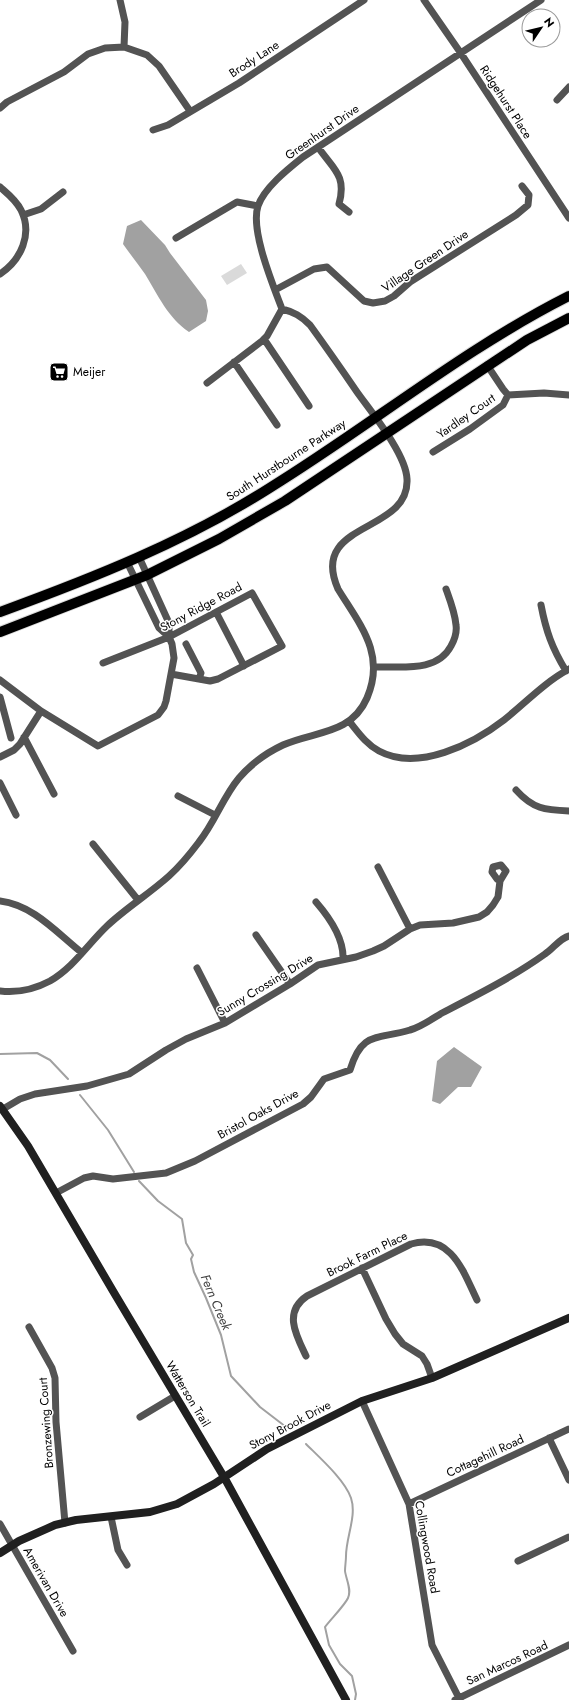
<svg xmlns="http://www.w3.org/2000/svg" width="569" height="1700" font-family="Jost,sans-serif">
	<rect width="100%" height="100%" fill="#fff"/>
	<path fill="#dadada" d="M241,264L247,273L227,285L221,276Z"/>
	<path fill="#a1a1a1" d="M141,220L165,245L170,253L206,300L208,311L206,321L189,332C168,318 158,295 145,274C138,264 130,254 123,244L127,226Z
		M454,1047L482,1067L471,1087H458L440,1104L432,1101L437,1061Z"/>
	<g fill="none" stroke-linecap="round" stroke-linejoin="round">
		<path stroke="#a1a1a1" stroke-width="2" d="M0,1054L37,1053L50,1060L68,1079
			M80,1095L108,1130L134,1172
			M139,1181L158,1201L182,1219L186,1243L193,1255L191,1259L194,1272L206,1298L221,1335L231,1376L260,1407L286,1427
			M306,1444C319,1457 345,1480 351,1498C357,1516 346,1537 346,1556C346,1561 345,1566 345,1571C346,1579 352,1590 348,1598C345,1605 330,1620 325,1627L329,1645L340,1664L352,1676L356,1694L355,1700"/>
		<g stroke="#dbdbdb" stroke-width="12">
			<path id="primary" d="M0,612C93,578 184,542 268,489C369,427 462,350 569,296
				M0,632L147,575L219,539L285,501L527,340L569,318"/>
		</g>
		<path stroke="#535353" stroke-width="7" d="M424,0L460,52L569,218
			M124,47L147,55L159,66L190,111
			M557,100L569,87
			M0,108L7,102L64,72L88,54L105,48L124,47L125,22L120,0
			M153,130L168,125L239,83L364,0
			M318,147C333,169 347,175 339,204L349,212
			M0,187C8,194 16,200 21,210C33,234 21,260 0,274
			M23,215L41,209L63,192
			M176,238L237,202L258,206
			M275,290L314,269L327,267L364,301L373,303L385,301L394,296L410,282L516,215L528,205L529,195L522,186
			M264,339L309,406
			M234,362L277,425
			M487,365L503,389L508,395L544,393L569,395
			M207,383L262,341L267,336L282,309
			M433,452L470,429L503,405L508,395
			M139,557L169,623V637
			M541,605C546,631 552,648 566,671
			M216,612L244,666
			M186,644L201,673L199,679
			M103,663L169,637L252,593L282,646L218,679L210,681L171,674
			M375,667C401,666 437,673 451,646C455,639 457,632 456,625C455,613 450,600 446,589
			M0,680L41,711L98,746L158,715L164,707L166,701L174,658L172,644L169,637L159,628L127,562
			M0,697L11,738
			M349,721C358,732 366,744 379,751C418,772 473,744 504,720C525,703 545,682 569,669
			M24,737L54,794
			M0,757L14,750L20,744L41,711
			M0,783L16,815
			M516,790C533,809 545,810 569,811
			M178,796L215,815
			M93,844L138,900
			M378,867L410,929
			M0,901C33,905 56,932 81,952
			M316,902C329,917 344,938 343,959
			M256,935L290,984
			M197,968L225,1023
			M0,991C17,993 35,989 50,981C73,968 88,944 107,926C126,908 149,894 169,876C180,866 190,854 199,842C215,822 223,797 239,778C251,764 266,753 283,745C314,731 351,735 367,698C386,654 360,625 338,589C308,521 410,534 407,479C406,454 372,413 357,392C342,370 326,347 310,325C301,316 294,312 282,309C273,285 250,230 258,206C264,188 288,169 303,157L541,0
			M3,1109L20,1099L35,1094L87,1086L129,1074L166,1050L186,1039L225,1023L290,984L318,965L356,957L373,951L384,946L410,929L420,925L453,923L479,917L487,912L493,905L498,897L500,881L506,871L501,865L493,867L492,872L497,879L500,881
			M56,1193L84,1178L93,1176L113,1179L166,1173L195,1161L303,1104L311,1097L324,1079L350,1070C362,1030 378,1040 410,1030C421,1027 432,1019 442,1013C477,995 513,977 545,954C553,949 560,938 569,936
			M362,1268L386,1319L395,1334L403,1344L422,1356L427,1364L432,1378
			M29,1327L52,1368L55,1378L56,1422L65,1523
			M306,1356C296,1335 283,1312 307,1296L411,1244C451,1233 463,1271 477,1300
			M362,1401L409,1504L432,1645L460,1700
			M140,1417L175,1396
			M549,1438L569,1480
			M409,1504L569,1429
			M111,1517L118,1550L127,1565
			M0,1524L73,1651
			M518,1561L569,1537
			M455,1700L569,1645"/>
		<path stroke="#202020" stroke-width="8" d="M0,1106L28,1146L113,1291L224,1477L346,1700
			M0,1553L19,1541L55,1525L76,1520L150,1512L177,1504L214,1484L267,1449L362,1401L432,1378L569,1318"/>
		<use href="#primary" stroke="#000" stroke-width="10"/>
	</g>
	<defs>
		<g id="supermarket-square" transform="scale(1)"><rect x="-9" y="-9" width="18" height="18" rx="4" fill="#000" stroke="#fff"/><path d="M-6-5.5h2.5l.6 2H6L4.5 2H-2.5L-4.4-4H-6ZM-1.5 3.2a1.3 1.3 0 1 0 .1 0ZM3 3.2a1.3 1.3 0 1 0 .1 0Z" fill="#fff"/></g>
	</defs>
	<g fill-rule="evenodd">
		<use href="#supermarket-square" x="59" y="372"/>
	</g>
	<g text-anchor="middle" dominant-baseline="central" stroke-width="3" stroke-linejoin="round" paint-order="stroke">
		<g font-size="12" fill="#000" stroke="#fff">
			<text transform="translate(254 59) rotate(-33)">Brody Lane</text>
			<text transform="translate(506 102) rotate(57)">Ridgehurst Place</text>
			<text transform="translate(322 132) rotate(-35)">Greenhurst Drive</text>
			<text transform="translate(425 261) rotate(-34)">Village Green Drive</text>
			<text transform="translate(466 416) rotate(-35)">Yardley Court</text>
			<text transform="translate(286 460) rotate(-33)">South Hurstbourne Parkway</text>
			<text transform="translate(201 607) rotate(-28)">Stony Ridge Road</text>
			<text transform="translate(265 985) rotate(-31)">Sunny Crossing Drive</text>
			<text transform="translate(258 1114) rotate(-29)">Bristol Oaks Drive</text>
			<text transform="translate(367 1254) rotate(-26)">Brook Farm Place</text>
			<text transform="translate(188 1394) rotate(59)">Watterson Trail</text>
			<text transform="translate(46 1423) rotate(-94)">Bronzewing Court</text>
			<text transform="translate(290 1425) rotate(-28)">Stony Brook Drive</text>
			<text transform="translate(485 1456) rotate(-25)">Cottagehill Road</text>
			<text transform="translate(427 1547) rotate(80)">Collingwood Road</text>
			<text transform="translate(46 1582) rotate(60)">Amerivan Drive</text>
			<text transform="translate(507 1663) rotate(-25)">San Marcos Road</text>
		</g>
		<g font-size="12" fill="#000" stroke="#fff" text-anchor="start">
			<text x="73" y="372">Meijer</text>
		</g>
		<g font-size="13" font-style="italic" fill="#424242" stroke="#fff">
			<text transform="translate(216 1302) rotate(67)">Fern Creek</text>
		</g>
	</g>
	<g transform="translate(541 28) rotate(55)"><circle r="19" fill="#ffffff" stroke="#999999"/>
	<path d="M0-3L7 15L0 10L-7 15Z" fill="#000000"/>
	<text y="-6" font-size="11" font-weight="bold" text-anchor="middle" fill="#000000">N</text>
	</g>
</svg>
